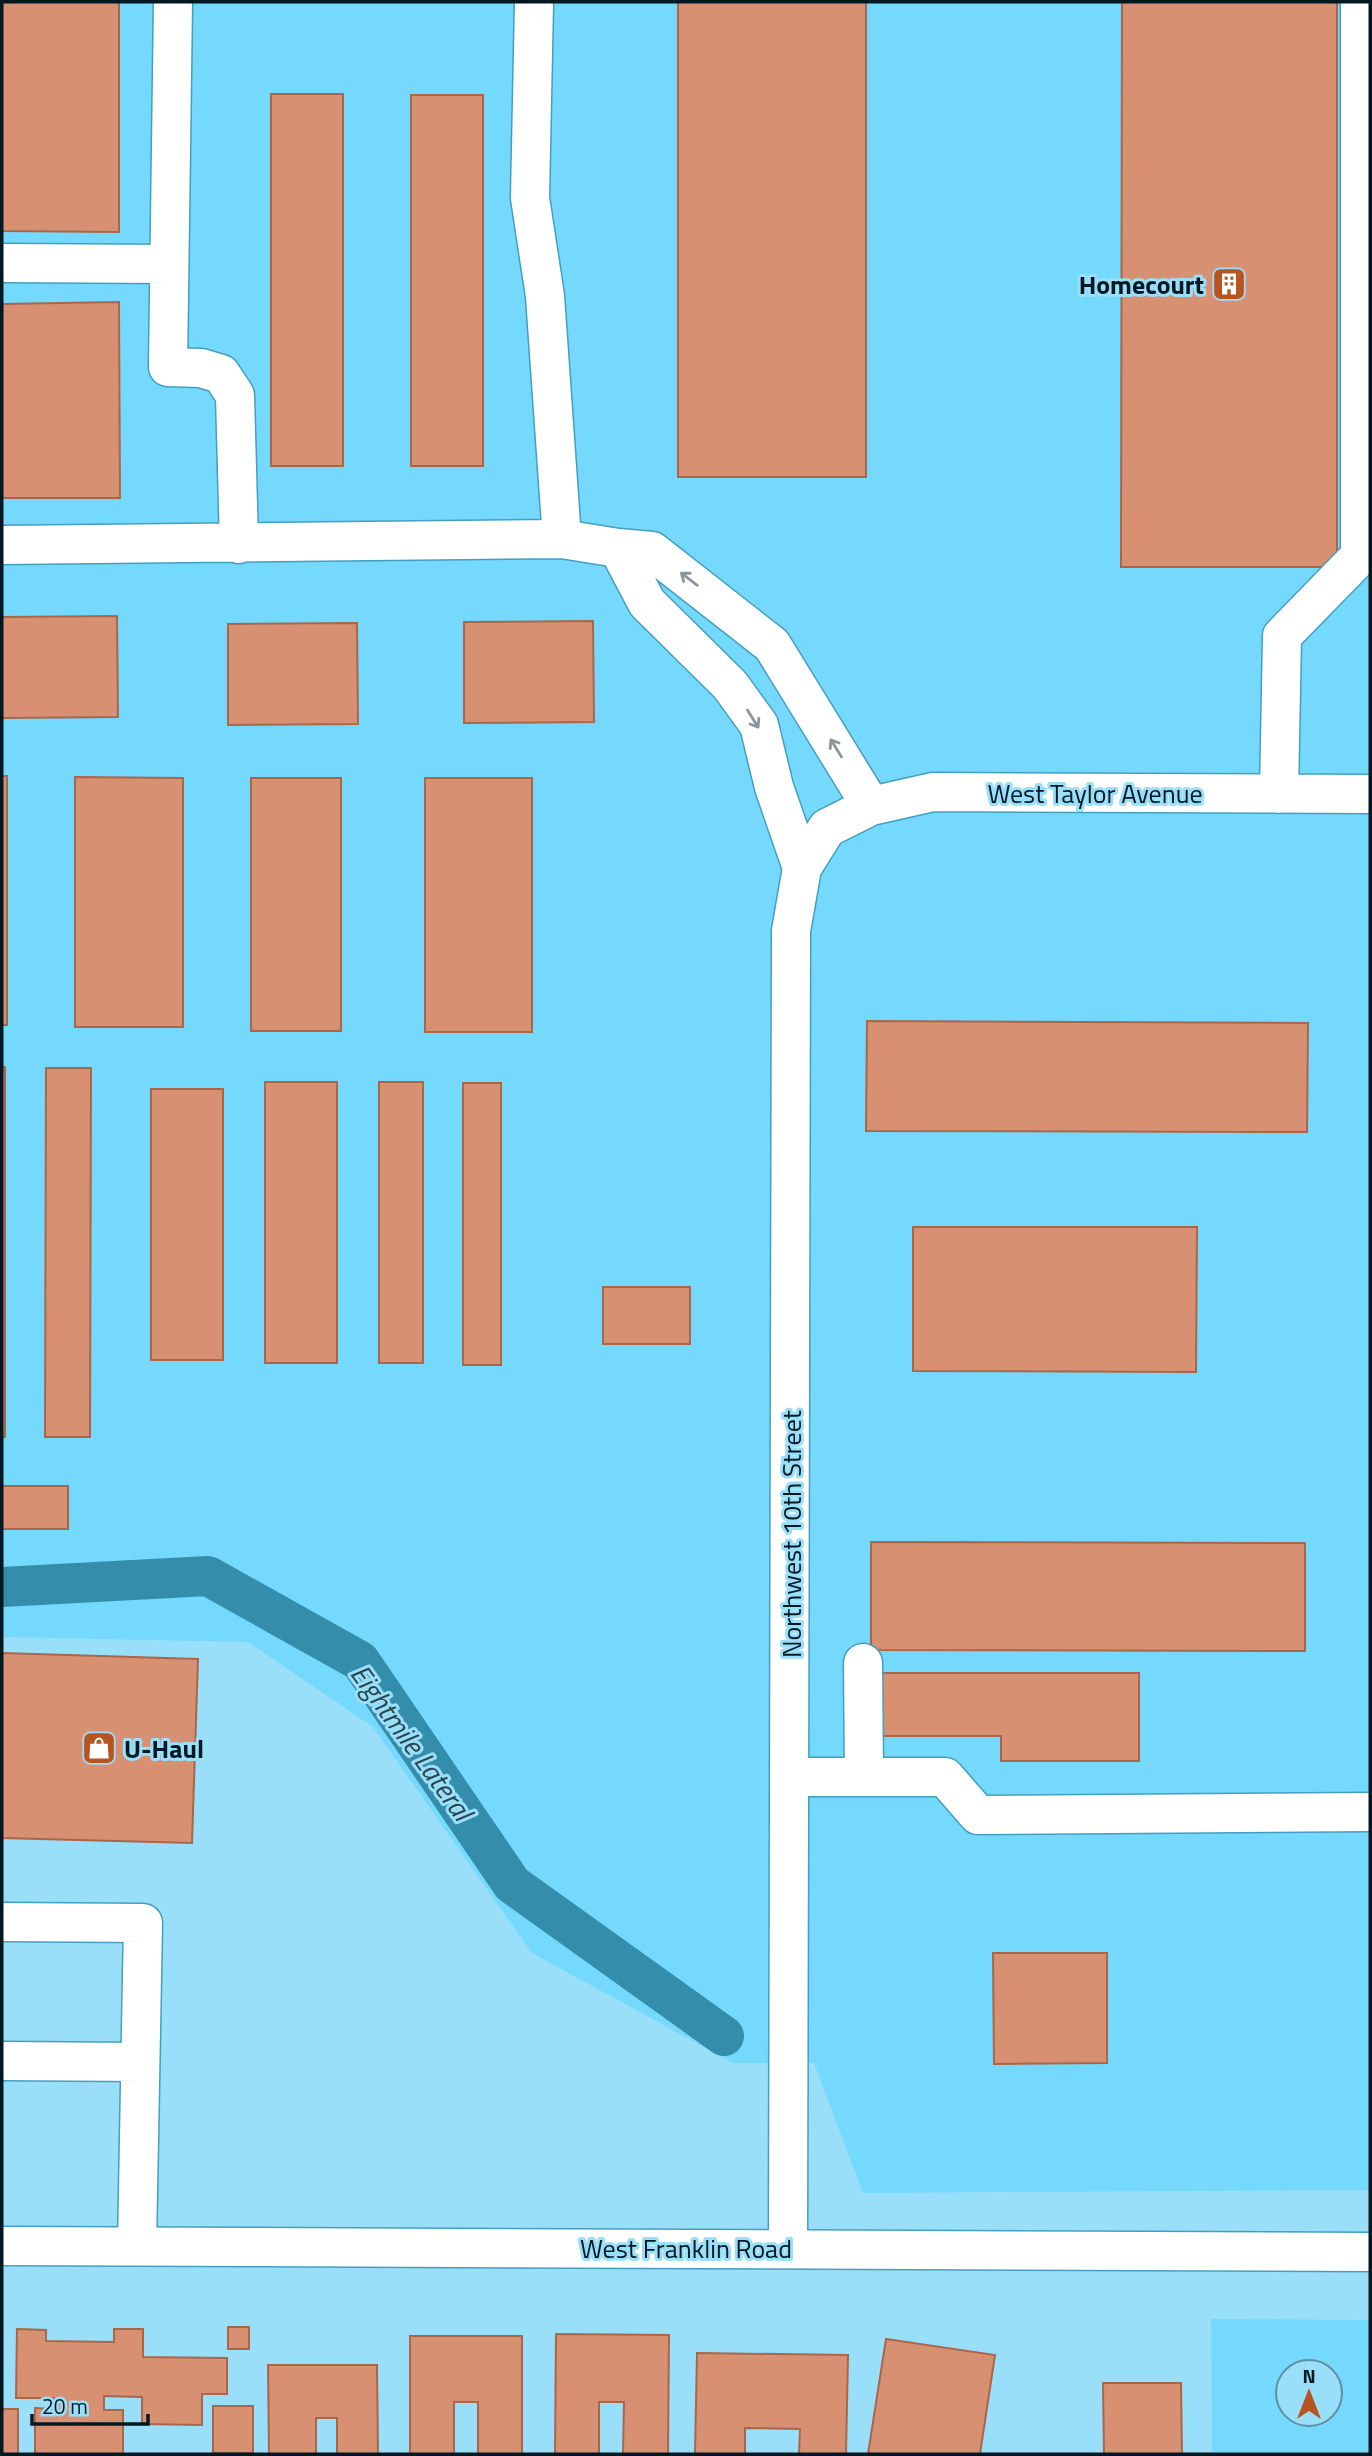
<svg xmlns="http://www.w3.org/2000/svg" width="1372" height="2456" font-family="'Titillium Web',sans-serif">
	<rect width="100%" height="100%" fill="#9adff9"/>
	<path fill="#74d9fd" fill-rule="evenodd" d="M2,2H1370V2190L863,2193L814,2063H733L532,1953L373,1727L248,1642L2,1637Z
		M1211,2319L1370,2320V2454H1212ZM1288,2372H1330V2414H1288Z"/>
	<g fill="none" stroke-linecap="round" stroke-linejoin="round">
		<path stroke="#338dab" stroke-width="40" d="M2,1587L208,1576L360,1661L512,1884L724,2036"/>
	</g>
	<path fill="#d89072" stroke="#aa6649" stroke-width="2" d="M2,2H119V232L2,231Z
		M678,2H866V477H678Z
		M1122,2H1337V567H1121Z
		M271,94H343V466H271Z
		M411,95H483V466H411Z
		M119,302L120,498H2V304Z
		M117,616L118,717L2,718V617Z
		M593,621L594,722L464,723V622Z
		M357,623L358,724L228,725V624Z
		M2,776H7V1025H2Z
		M75,777L183,778V1027H75Z
		M251,778H341V1031H251Z
		M425,778H532V1032H425Z
		M867,1021L1308,1023L1307,1132L866,1131Z
		M2,1067H5V1437H2Z
		M46,1068H91L90,1437H45Z
		M265,1082H337V1363H265Z
		M379,1082H423V1363H379Z
		M463,1083H501V1365H463Z
		M151,1089H223V1360H151Z
		M913,1227H1197L1196,1372L913,1371Z
		M603,1287H690V1344H603Z
		M2,1486H68V1529H2Z
		M871,1542L1305,1543V1651L871,1650Z
		M2,1653L198,1659L192,1843L2,1838Z
		M869,1673H1139V1761H1001V1736H869Z
		M993,1953H1107V2063L994,2064Z
		M228,2327H249V2349H228Z
		M17,2329L46,2330V2341L114,2342V2329H143V2357L227,2358V2394H202V2425L142,2424V2397L104,2396V2410H123V2454H35V2408L54,2409V2398H16Z
		M556,2334L669,2335L668,2454H623L624,2402H599V2454H555Z
		M410,2336H522V2454H478V2402H454V2454H410Z
		M886,2339L995,2355L980,2454H868Z
		M697,2353L848,2355L846,2454H799L800,2429L745,2428V2454H695Z
		M268,2365H377L378,2454H337V2418H316V2454H269Z
		M1103,2383H1181L1182,2454H1104Z
		M213,2406H253V2453H213Z
		M2,2409H18V2454H2Z"/>
	<g fill="none" stroke-linecap="round" stroke-linejoin="round">
		<g stroke="#449fbf" stroke-width="41">
			<path id="minor" d="M173,2L168,367L201,368L221,374L235,395L239,544
				M534,2L530,198L545,296L562,539
				M2,263L169,264
				M2,545L562,539L618,548
				M1279,794L1282,636L1360,556V2
				M802,868L774,787L759,725L730,685L647,603L618,548L652,551L772,645L871,806
				M863,1663L864,1777
				M790,1777H945L978,1815L1370,1812
				M2,1922L143,1923L137,2246
				M2,2061L140,2062
				M788,2248L791,931L802,868L827,828L871,806L933,792L1370,794"/>
		</g>
		<g stroke="#449fbf" stroke-width="41">
			<path id="major" d="M2,2246L1370,2252"/>
		</g>
		<use href="#minor" stroke="#fff" stroke-width="38"/>
		<use href="#major" stroke="#fff" stroke-width="38"/>
	</g>
	<defs><path id="oneway-shaft" d="M-6 0H5M1.5-3L5.5 0L1.5 3" fill="none" stroke-width="1.6" stroke-linecap="round" stroke-linejoin="round" transform="scale(1.75)"/></defs>
	<g stroke="#8c979c">
		<use href="#oneway-shaft" transform="translate(689 579) rotate(-142)"/>
		<use href="#oneway-shaft" transform="translate(753 719) rotate(58)"/>
		<use href="#oneway-shaft" transform="translate(836 748) rotate(-122)"/>
	</g>
	<defs>
		<g id="building-square" transform="scale(1.75)"><rect x="-9" y="-9" width="18" height="18" rx="4" fill="#b85422" stroke="#9adff9"/><path d="M-4-6H4V6H1V3H-1V6H-4ZM-2.5-4.3h1.7v1.8h-1.7ZM.8-4.3h1.7v1.8H.8ZM-2.5-1h1.7V.8h-1.7ZM.8-1h1.7V.8H.8Z" fill="#fff"/></g>
		<g id="shop-square" transform="scale(1.75)"><rect x="-9" y="-9" width="18" height="18" rx="4" fill="#b85422" stroke="#9adff9"/><path d="M-5-2.5h2.3a2.7 3.5 0 0 1 5.4 0H5L5.5 6h-11ZM-1.5-2.5h3a1.5 2.3 0 0 0-3 0Z" fill="#fff"/></g>
	</defs>
	<g fill-rule="evenodd">
		<use href="#building-square" x="1229" y="284"/>
		<use href="#shop-square" x="99" y="1748"/>
	</g>
	<g text-anchor="middle" dominant-baseline="central" stroke-width="6" stroke-linejoin="round" paint-order="stroke">
		<g font-size="26" font-weight="bold" fill="#001822" stroke="#9adff9" text-anchor="end">
			<text x="1204" y="284">Homecourt</text>
			<text x="124" y="1748" text-anchor="start">U-Haul</text>
		</g>
		<g font-size="26" fill="#001822" stroke="#9adff9">
			<text x="1095" y="793">West Taylor Avenue</text>
			<text transform="translate(791 1534) rotate(-90)">Northwest 10th Street</text>
			<text x="686" y="2248">West Franklin Road</text>
		</g>
		<g font-size="28" font-style="italic" fill="#29454f" stroke="#9adff9">
			<text transform="translate(412 1742) rotate(54)">Eightmile Lateral</text>
		</g>
	</g>
	<rect width="1372" height="2456" fill="none" stroke="#001822" stroke-width="7"/>
	<g transform="translate(1309 2393)"><circle r="33" fill="#9adff9" stroke="#5c8fa3" stroke-width="2"/>
	<path d="M0-5L12 26L0 18L-12 26Z" fill="#b85422"/>
	<text y="-10" font-size="19" font-weight="bold" text-anchor="middle" fill="#001822">N</text>
	</g>
	<path d="M32 2414v10h116v-10" fill="none" stroke="#001822" stroke-width="3.5"/>
	<text x="42" y="2414" font-size="21" fill="#001822" stroke="#9adff9" stroke-width="5" paint-order="stroke">20 m</text>
</svg>
